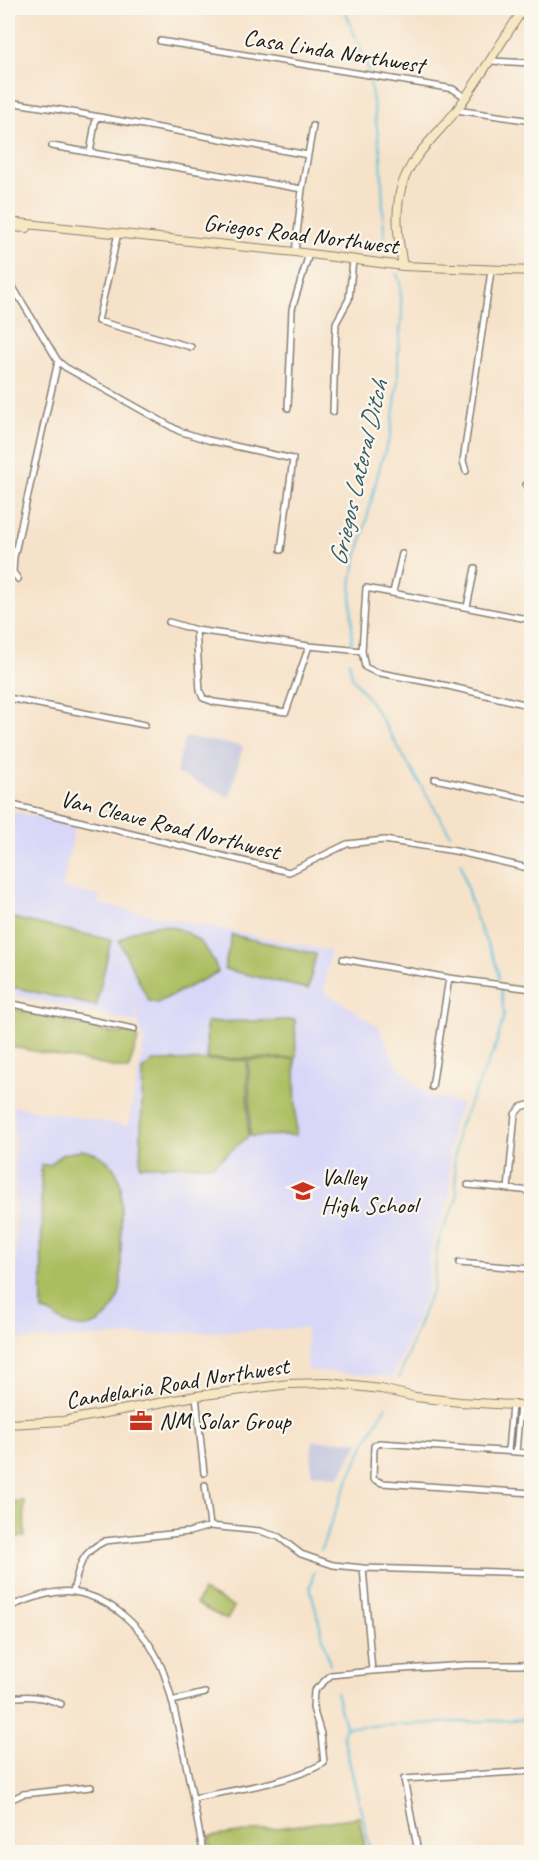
<svg xmlns="http://www.w3.org/2000/svg" width="539" height="1860" font-family="Caveat,sans-serif">
	<rect width="100%" height="100%" fill="#fbf7ec"/>
	<filter id="ink" filterUnits="userSpaceOnUse"><feTurbulence type="fractalNoise" baseFrequency=".0167" numOctaves="2"/><feDisplacementMap in="SourceGraphic" scale="12" xChannelSelector="R" yChannelSelector="G"/><feConvolveMatrix kernelMatrix="1 2 1 2 8 2 1 2 1" color-interpolation-filters="sRGB"/></filter>
	<filter id="wash" filterUnits="userSpaceOnUse"><feTurbulence type="fractalNoise" baseFrequency=".008" numOctaves="4" result="noise"/><feDisplacementMap in="SourceGraphic" scale="24" xChannelSelector="R" yChannelSelector="G"/><feGaussianBlur stdDeviation="1.35" result="paint"/><feColorMatrix in="noise" values="0 0 0 0 0 0 0 0 0 0 0 0 0 0 0 0 0 1.4 0 .05"/><feComposite in="paint" operator="in"/></filter>
	<g filter="url(#wash)">
		<rect width="100%" height="100%" fill="#f6e2c9"/>
		<path fill="#d8d7f8" d="M8,810L75,826L62,888L100,896L96,913L106,915L97,912L99,904L330,951L324,991L379,1027L395,1063L427,1095L462,1104L453,1124L449,1153L450,1196L430,1251L429,1286L393,1377L308,1370L306,1328L17,1340L14,1106L128,1126L144,1043L130,985L137,1023L8,994Z"/>
		<path fill="#bfc2dd" d="M185,737L243,746L230,797L176,773Z
			M312,1441H360L339,1477L311,1473Z"/>
		<path fill="#acbd60" stroke="#646c3e" stroke-width="1.5" d="M8,917L111,940L96,1006L8,986Z
			M156,925C187,926 209,943 218,972L157,1003L149,1001L119,941L133,931Z
			M232,935L316,954L308,989L224,969Z
			M8,1007L111,1033H136L138,1040L128,1070L8,1046Z
			M295,1020L296,1058L207,1059L206,1022Z
			M295,1059L296,1135L250,1136L249,1060Z
			M247,1060L248,1137L213,1165L140,1166L143,1069L153,1061Z
			M81,1150C103,1153 116,1164 121,1186V1282C120,1310 97,1336 67,1324C57,1320 53,1312 42,1311L41,1165H50L61,1155Z
			M24,1501L25,1537H8V1502Z
			M203,1591L234,1607L227,1620L196,1604Z
			M359,1817L366,1852H212L209,1837Z"/>
		<g fill="none" stroke-linecap="round" stroke-linejoin="round">
			<path stroke="#5abdd8" stroke-width="2" d="M344,8L369,72
				M370,81L381,156L384,236L388,249
				M351,645C354,622 349,601 352,578L381,462L390,437L398,382V352L402,314L400,283L397,274
				M349,661L352,677L374,707L450,834
				M461,863C466,887 473,911 482,933C489,948 497,961 499,978
				M399,1378L425,1307L434,1287L437,1248L442,1231L456,1202L457,1194L454,1162L458,1129L495,1048L504,1016L501,989
				M321,1550C339,1500 358,1452 386,1406
				M314,1572L310,1587L330,1665
				M336,1692L345,1726L346,1727L532,1719
				M345,1726L343,1736L371,1852"/>
		</g>
	</g>
	<g filter="url(#ink)">
		<g fill="none" stroke-linecap="round" stroke-linejoin="round">
			<g stroke="#897f72" stroke-width="8">
				<path id="street" d="M160,41L436,86L453,89L465,97
					M489,61L532,63
					M8,102L61,110L308,155
					M456,110L532,121
					M52,146L302,189
					M90,153L96,117
					M118,233L98,321L191,347
					M295,252L302,189L313,126
					M8,279L58,361L65,367L179,431L208,440L293,459L281,550
					M288,408L292,309L309,254
					M333,412L336,323L349,299L353,260
					M466,471L463,461L491,271
					M526,485L532,486
					M18,579L13,572L14,557L58,361
					M393,592L402,554
					M467,607L475,568
					M169,622L196,630L309,646L362,651L365,667L375,672L448,686L532,706
					M196,630L200,691L203,698L214,702L286,712L309,646
					M362,651L366,588L532,620
					M8,698L145,725
					M435,779L532,800
					M8,804L289,872L347,844L384,840L455,851L532,869
					M343,959L449,978L532,989
					M8,1003L134,1029
					M432,1087L449,978
					M468,1185L532,1191
					M508,1189L515,1114L521,1107L532,1104
					M459,1263L532,1269
					M196,1396L204,1473
					M508,1451L512,1405
					M516,1452L520,1405
					M532,1453L379,1443L374,1446L373,1479L382,1483L532,1493
					M205,1485L210,1526
					M363,1568L372,1671
					M73,1592C78,1568 81,1552 105,1541L189,1532L210,1526L260,1531L279,1537L301,1554L333,1565L363,1568L531,1573
					M8,1607C28,1600 52,1589 74,1592C92,1595 110,1604 123,1615C167,1651 171,1698 183,1749C190,1784 197,1818 203,1852
					M8,1699C26,1694 44,1697 61,1704
					M172,1701L205,1693
					M194,1798C237,1789 286,1784 324,1763L321,1734L313,1708L314,1691L331,1675L372,1671L466,1665H532
					M8,1801L23,1794L91,1787
					M418,1852L404,1779L532,1771"/>
			</g>
			<g stroke="#897f72" stroke-width="10">
				<path id="secondary" d="M8,222L295,252L403,266L532,271
					M8,227L27,228
					M403,266C398,239 394,212 402,185C411,156 438,134 456,111C480,78 501,42 524,8
					M8,1424L63,1421L196,1396L289,1384L328,1383L381,1389L415,1397L460,1402L532,1406"/>
			</g>
			<use href="#street" stroke="#fff" stroke-width="5"/>
			<use href="#secondary" stroke="#f7e8c3" stroke-width="8"/>
		</g>
	</g>
	<defs>
		<g id="school-bare" transform="scale(1.8)"><path d="M0-5L7-2L0 1L-7-2ZM-4 1L0 2.5L4 1V4Q0 6-4 4Z" fill="#c8321e" stroke="#fbf7ec" stroke-width="2.5" paint-order="stroke"/></g>
		<g id="office-bare" transform="scale(1.8)"><path d="M-6-3h4V-5.5h4V-3h4V5H-6ZM-1-4.5V-3h2v-1.5ZM-6 0V1H6V0Z" fill="#c8321e" stroke="#fbf7ec" stroke-width="2.5" paint-order="stroke"/></g>
	</defs>
	<g fill-rule="evenodd">
		<use href="#school-bare" x="303" y="1191"/>
		<use href="#office-bare" x="141" y="1421"/>
	</g>
	<g text-anchor="middle" dominant-baseline="central" stroke-width="4.5" stroke-linejoin="round" paint-order="stroke">
		<g font-size="24" fill="#1c1c1c" stroke="#fbf7ec">
			<text transform="translate(334 51) rotate(9)">Casa Linda Northwest</text>
			<text transform="translate(301 234) rotate(7)">Griegos Road Northwest</text>
			<text transform="translate(170 825) rotate(14)">Van Cleave Road Northwest</text>
			<text transform="translate(177 1383) rotate(-9)">Candelaria Road Northwest</text>
		</g>
		<g font-size="24" fill="#1c1c1c" stroke="#fbf7ec" text-anchor="start">
			<text x="321" y="1177">Valley<tspan x="321" dy="28">High School</tspan></text>
			<text x="159" y="1421">NM Solar Group</text>
		</g>
		<g font-size="26" font-style="italic" fill="#355c67" stroke="#fbf7ec">
			<text transform="translate(358 473) rotate(-77)">Griegos Lateral Ditch</text>
		</g>
	</g>
	<rect width="539" height="1860" fill="none" stroke="#fbf7ec" stroke-width="30"/>
</svg>
